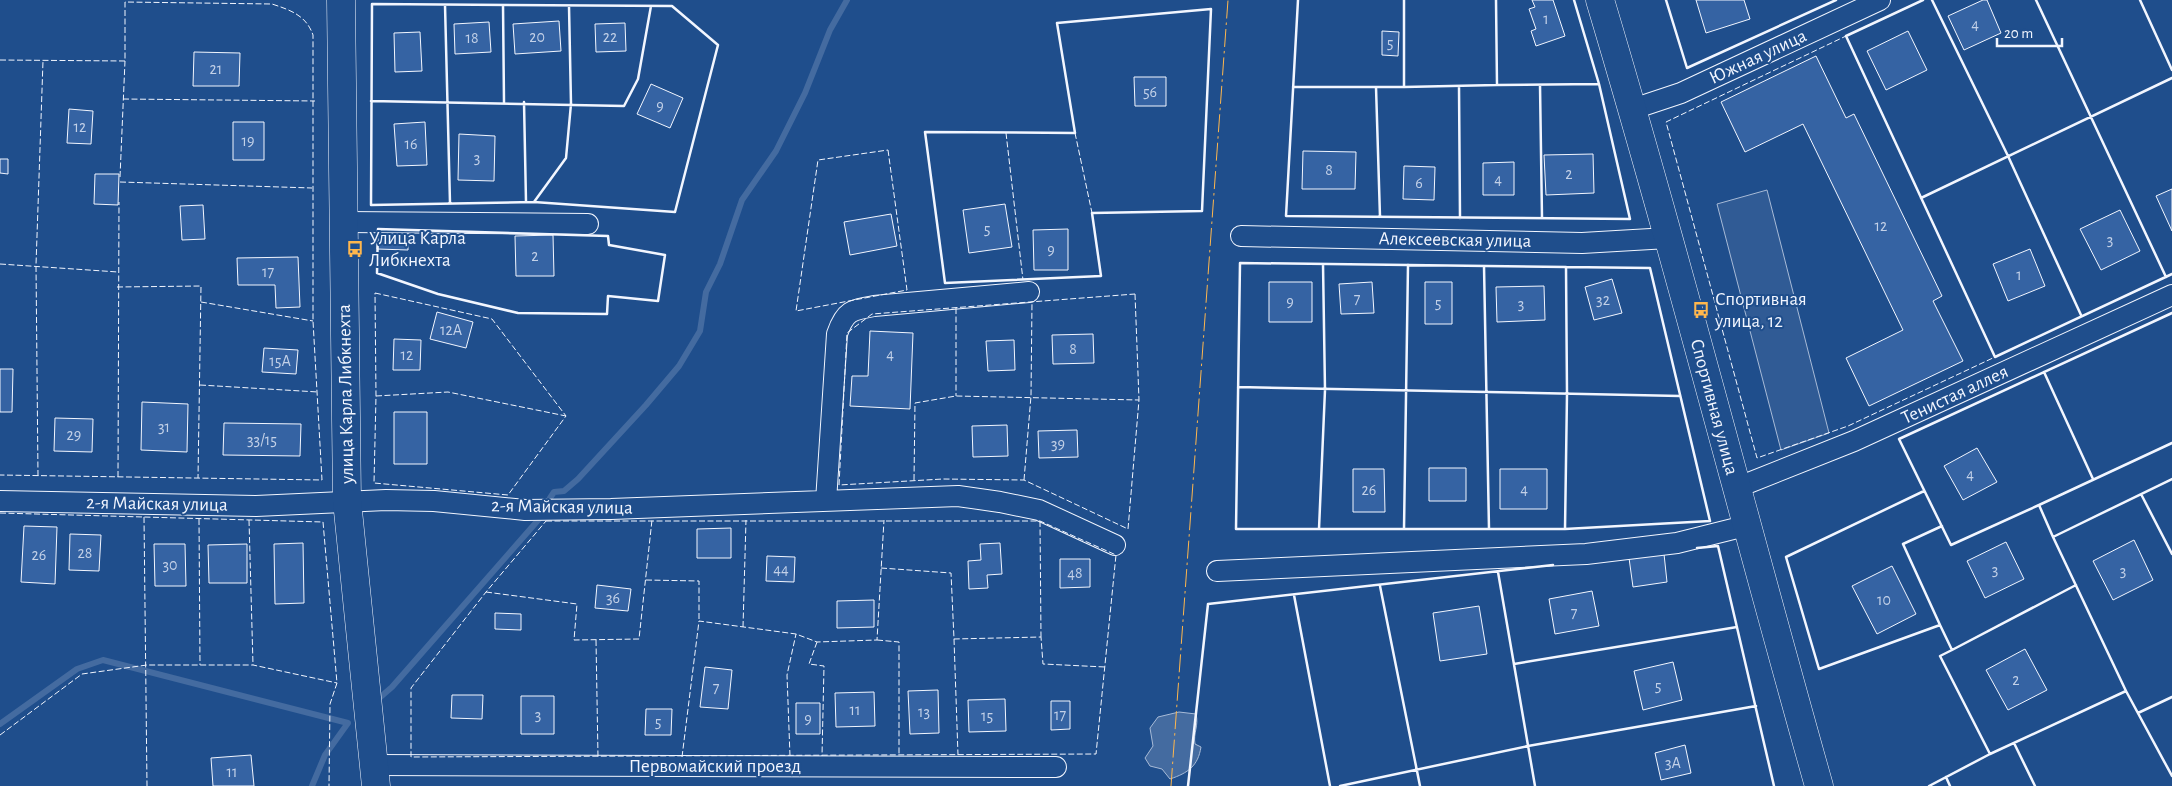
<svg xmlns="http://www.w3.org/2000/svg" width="2172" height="786" font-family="'Alegreya Sans',sans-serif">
	<rect width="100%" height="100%" fill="#1f4e8c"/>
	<path fill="#305b95" stroke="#a8bbd7" d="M1767,190L1829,433L1781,450L1717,204Z"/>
	<path fill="#446ba0" stroke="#a8bbd7" d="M1179,712L1196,714C1199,726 1193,733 1195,744L1201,747C1198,766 1188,773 1170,779L1162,769L1150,766L1145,758L1153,746L1150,728L1158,717Z"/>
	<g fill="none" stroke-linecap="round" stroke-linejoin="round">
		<path stroke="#446ba0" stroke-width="6" d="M550,498L554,492L564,491L578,479L646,405L679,366L700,331L706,292L720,264L742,200L776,151L805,93L830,30L847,0
			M377,700L392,687L540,518
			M0,724L77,669L103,660L348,723L325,755L312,786"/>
	</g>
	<path fill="#3563a3" stroke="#f2f6ff" d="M1532,0H1553L1565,36L1536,46L1531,31L1536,29L1529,9L1535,7Z
		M1696,0H1744L1750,19L1706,33Z
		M1983,0H1987L2001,33L1964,50L1948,16Z
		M559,21L561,51L515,54L513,24Z
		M489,22L491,52L455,54L454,24Z
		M625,23L626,51L596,52L595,24Z
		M1382,31L1399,32L1398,56L1382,55Z
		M1908,31L1927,70L1886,90L1867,51Z
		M420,32L422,71L395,72L394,33Z
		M194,52L240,53L239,86H193Z
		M1816,56L1846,118L1854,114L1942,296L1933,301L1963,361L1869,406L1846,358L1903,330L1803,124L1745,152L1721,102Z
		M1134,77H1166V106H1135Z
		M651,84L683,98L670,128L637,114Z
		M69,109L93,111L91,144L67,143Z
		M233,122H264V160H233Z
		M425,122L427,165L397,166L394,124Z
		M459,134L495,136L494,181L458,180Z
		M1303,151L1356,152L1355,189H1302Z
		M1593,154L1594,193L1546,195L1544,155Z
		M0,159H8V174L0,173Z
		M1514,162V195H1483V163Z
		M1404,166L1435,167L1434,200L1403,199Z
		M95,174H119L118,205L94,204Z
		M2172,189V231L2156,196Z
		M1005,204L1012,247L969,253L963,210Z
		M203,205L205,239L182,240L180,206Z
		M2120,210L2140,251L2101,270L2080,229Z
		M891,214L897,246L850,255L844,222Z
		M378,229L408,230V250L377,249Z
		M1068,229V270H1034L1033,230Z
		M553,235L554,276H516L515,236Z
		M2030,249L2045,286L2008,301L1993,264Z
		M298,257L300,307L276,308L275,285H238L237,258Z
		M1612,279L1622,313L1594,320L1585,287Z
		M1269,282H1312V322H1269Z
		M1372,282L1374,313L1341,314L1339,284Z
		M1425,282H1452V324H1425Z
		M1544,286L1545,320L1497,322L1496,287Z
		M437,312L473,322L466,348L430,339Z
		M870,331L913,333L910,409L850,406L852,376H868Z
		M1093,334L1094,363L1053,364L1052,335Z
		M394,339L421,340L420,370H393Z
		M1014,340L1015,370L988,371L986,341Z
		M264,348L298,350L296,374L262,372Z
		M0,369H13L12,412H0Z
		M142,402L188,404L187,452L141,450Z
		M394,412H427V464H394Z
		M55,418L93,419L92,452L54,451Z
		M224,423L301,424L300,456L223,455Z
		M1007,425L1008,456L973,457L972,426Z
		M1077,430L1078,457L1039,458L1038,431Z
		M1977,448L1997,482L1963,500L1944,466Z
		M1429,468H1466V501H1429Z
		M1353,469H1384L1385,512H1353Z
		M1500,469H1547V509H1500Z
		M24,526L57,527L55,584L21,582Z
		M731,528V558H697V529Z
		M70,534L101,535L99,571L69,570Z
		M2134,540L2153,580L2113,600L2093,561Z
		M2006,542L2024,579L1985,598L1967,561Z
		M303,543L304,603L275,604L274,544Z
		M1000,543L1002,574L987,575L988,588L969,589L968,561L981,560L980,544Z
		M154,544H185L186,586H155Z
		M247,544V583H209L208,545Z
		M1664,554L1667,582L1633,587L1629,558Z
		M767,556L795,557L794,582L766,581Z
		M1060,559H1090V587L1060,588Z
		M1892,566L1916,614L1877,634L1852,586Z
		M597,585L631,589L628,611L595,608Z
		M1592,591L1599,626L1555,634L1549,599Z
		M874,600V627L837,628V601Z
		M1479,606L1487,654L1440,661L1433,613Z
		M495,613L521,614V630L495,629Z
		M2025,649L2047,690L2008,710L1986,670Z
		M1673,662L1682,700L1643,710L1634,671Z
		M705,667L732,670L728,709L700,707Z
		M938,690L939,733L910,734L908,691Z
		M874,692L875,726L836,727L835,693Z
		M452,695H483L482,719L451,718Z
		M521,696H554V734H521Z
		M1005,699L1006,731L969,732L968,700Z
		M1051,701H1070V729L1051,730Z
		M796,703H820V734H796Z
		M646,709H672L671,735H645Z
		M1685,745L1691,773L1661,780L1655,753Z
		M251,755L254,786H213L211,758Z"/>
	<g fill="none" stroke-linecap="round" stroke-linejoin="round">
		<g stroke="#f2f6ff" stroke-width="22">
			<path id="street" d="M1633,109L1681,93L1880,0
				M344,222L588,224
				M1241,236L1582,243L1668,238
				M1736,488L1854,441L2172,295
				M0,501L256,506L386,500L434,501L525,510L611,509L958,496L1000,502L1039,510L1115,545
				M826,501L837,334C845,311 851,310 874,306L1029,292
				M1217,571L1586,554L1677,543L1745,526
				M374,765L1056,767"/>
		</g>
		<g stroke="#f2f6ff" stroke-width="29">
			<path id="secondary" d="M341,0L347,501L376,786
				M1600,0C1678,261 1745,524 1819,786"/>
		</g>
		<use href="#street" stroke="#1f4e8c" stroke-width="20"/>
		<use href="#secondary" stroke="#1f4e8c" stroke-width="28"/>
		<path stroke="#f2f6ff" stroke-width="1" stroke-dasharray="6 2.5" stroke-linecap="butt" d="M1846,36L1995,357L1848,426L1757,458L1666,122Z
			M0,60L125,61V2L272,4C290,10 306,15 313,35V321L322,480L0,475
			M123,99L315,101
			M1006,133L1023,280
			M1075,133L1092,213
			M888,150L907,290L796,311L818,160Z
			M120,177L125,61
			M120,182L312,188
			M0,264L118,272
			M117,287L201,286L198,478
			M375,293L492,319L566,416L508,495L374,483L376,396Z
			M1135,294L1139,400L1128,529L1024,480L943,479L839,485L847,333L872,314Z
			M201,302L313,321
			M956,308V396
			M200,385L318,392
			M376,396L448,392L566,416
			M38,476L36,265L43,61
			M118,477L119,202
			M914,480L915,403L956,396L1139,400
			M1024,480L1031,396L1032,302
			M0,513L323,522L337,683L330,704L329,786
			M144,517L147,786
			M199,519L200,665
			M249,520L253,665
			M546,521H1040L1116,555L1096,754L411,757V688L486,592Z
			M1040,521L1041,637
			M881,568L951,573L954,639L1041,637L1043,664L1105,667
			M646,580L699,581V621
			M486,592L577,604L574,640L639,639L652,520
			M743,627L746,520
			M954,639L958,755
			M596,640L598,757
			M877,640L899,642V756
			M817,642L809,664L824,666L822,756
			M0,735L82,674L147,665H253L337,683
			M790,756L787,675L796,634
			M682,757L699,621L796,634L817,642L877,640L884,520"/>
		<path stroke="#f2f6ff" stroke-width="2.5" d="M1298,0L1286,216L1630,219L1599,84L1574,0
			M1404,0V87L1497,85L1496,0
			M1666,0L1687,68L1836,0
			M1923,0L1846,36L1995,357L2172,274
			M1932,0L2008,156L2081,315
			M2036,0L2166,277
			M2140,0L2172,70
			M372,4L672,6L718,45L675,212L534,202L371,205Z
			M445,5L450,203
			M503,5L504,102
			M1211,9L1202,211L1092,213L1101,276L945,283L925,132L1075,133L1057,23Z
			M1497,85L1599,84
			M1540,85L1542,218
			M1459,86L1460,218
			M1293,87H1404
			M1376,87L1380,217
			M371,101L624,106L638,79L651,6
			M524,102L526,202
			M1921,198L2172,78
			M534,202L566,158L571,104L569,6
			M378,229L608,236L609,245L665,255L658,301L608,296L607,314L518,313L438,294L377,273Z
			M1240,263L1650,268L1710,521L1565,529H1236Z
			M1484,266L1489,529
			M2044,372L2093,479
			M1238,387L1680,396
			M2172,443L2039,505L2053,537L2172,479
			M1924,491L1786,557L1819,669L1940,625L1952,650L1940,656L1990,754L1929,786
			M2141,494L2172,554
			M2039,505L1951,545L1899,439L2172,313
			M1319,529L1325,390L1323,264
			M1404,529L1408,265
			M1565,529L1567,394L1566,267
			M2053,537L2126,691L2172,776
			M1697,548L1718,546L1774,786
			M1498,572L1535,786
			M1380,586L1420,786
			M1294,595L1330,786
			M1940,625L1903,544L1942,526
			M1952,650L2076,585
			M1514,664L1737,627
			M2138,713L2172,697
			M2014,743L2035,786
			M1990,754L2126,691
			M1946,777L1950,786
			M1188,786L1208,604L1553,565
			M1340,786L1528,746L1756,706"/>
		<path stroke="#ffb74d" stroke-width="1" stroke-dasharray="18 4 2.5 4" stroke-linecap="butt" d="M1171,786L1228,0"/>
	</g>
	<defs>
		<g id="bus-bare" transform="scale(1.35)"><path d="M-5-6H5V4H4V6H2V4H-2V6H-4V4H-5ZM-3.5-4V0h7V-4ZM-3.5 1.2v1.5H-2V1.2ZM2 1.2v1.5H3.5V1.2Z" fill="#ffb74d" stroke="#1f4e8c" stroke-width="2.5" paint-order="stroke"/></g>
	</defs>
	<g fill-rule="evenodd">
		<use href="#bus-bare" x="355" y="249"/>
		<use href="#bus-bare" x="1701" y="310"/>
	</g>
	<g text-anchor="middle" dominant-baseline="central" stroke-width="4" stroke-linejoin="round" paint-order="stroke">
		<g font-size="16" fill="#c3d1e8">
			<text x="1546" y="19">1</text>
			<text x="1975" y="24">4</text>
			<text x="537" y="37">20</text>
			<text x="610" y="37">22</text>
			<text x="472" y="38">18</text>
			<text x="1390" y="43">5</text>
			<text x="216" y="69">21</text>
			<text x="1150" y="92">56</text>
			<text x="660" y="106">9</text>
			<text x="80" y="127">12</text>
			<text x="248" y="141">19</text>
			<text x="411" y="144">16</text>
			<text x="477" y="158">3</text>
			<text x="1329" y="170">8</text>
			<text x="1569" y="174">2</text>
			<text x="1498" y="179">4</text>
			<text x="1419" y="183">6</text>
			<text x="1881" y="226">12</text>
			<text x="987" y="229">5</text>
			<text x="2110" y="240">3</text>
			<text x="1051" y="250">9</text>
			<text x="535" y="256">2</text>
			<text x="268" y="272">17</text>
			<text x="2019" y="275">1</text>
			<text x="1357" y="299">7</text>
			<text x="1603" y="300">32</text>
			<text x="1290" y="302">9</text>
			<text x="1438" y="303">5</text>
			<text x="1521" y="304">3</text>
			<text x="451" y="330">12А</text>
			<text x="1073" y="349">8</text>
			<text x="890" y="354">4</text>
			<text x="407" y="355">12</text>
			<text x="280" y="361">15А</text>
			<text x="164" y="427">31</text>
			<text x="74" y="435">29</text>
			<text x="262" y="440">33/15</text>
			<text x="1058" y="444">39</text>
			<text x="1970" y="474">4</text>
			<text x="1524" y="489">4</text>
			<text x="1369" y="490">26</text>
			<text x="85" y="553">28</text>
			<text x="39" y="555">26</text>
			<text x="170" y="565">30</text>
			<text x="781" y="569">44</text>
			<text x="1995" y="570">3</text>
			<text x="2123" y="571">3</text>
			<text x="1075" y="573">48</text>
			<text x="613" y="598">36</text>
			<text x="1884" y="600">10</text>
			<text x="1574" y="613">7</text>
			<text x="2016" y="680">2</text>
			<text x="1658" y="686">5</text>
			<text x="716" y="688">7</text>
			<text x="855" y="710">11</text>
			<text x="924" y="712">13</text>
			<text x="538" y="715">3</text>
			<text x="1060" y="715">17</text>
			<text x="987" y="716">15</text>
			<text x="808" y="719">9</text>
			<text x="658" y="722">5</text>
			<text x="1673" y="763">3А</text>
			<text x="232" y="772">11</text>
		</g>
		<g font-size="19" fill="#f2f6ff" stroke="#1f4e8c">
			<text transform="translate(1758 57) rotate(-25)">Южная улица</text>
			<text transform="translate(1455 240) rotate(1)">Алексеевская улица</text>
			<text transform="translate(346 394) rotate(-91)">улица Карла Либкнехта</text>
			<text transform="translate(1955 395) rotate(-25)">Тенистая аллея</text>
			<text transform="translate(1714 407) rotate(75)">Спортивная улица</text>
			<text transform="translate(157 504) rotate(1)">2-я Майская улица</text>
			<text transform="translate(562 507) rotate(1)">2-я Майская улица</text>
			<text x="715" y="766">Первомайский проезд</text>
		</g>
		<g font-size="19" fill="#f2f6ff" stroke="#1f4e8c" text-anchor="start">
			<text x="369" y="238">Улица Карла<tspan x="369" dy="22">Либкнехта</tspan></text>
			<text x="1715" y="299">Спортивная<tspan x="1715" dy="22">улица, 12</tspan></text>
		</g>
	</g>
	<path d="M1997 38v8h65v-8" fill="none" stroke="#f2f6ff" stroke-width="2.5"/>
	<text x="2004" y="38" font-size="15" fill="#f2f6ff" stroke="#1f4e8c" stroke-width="4" paint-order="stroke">20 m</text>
</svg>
